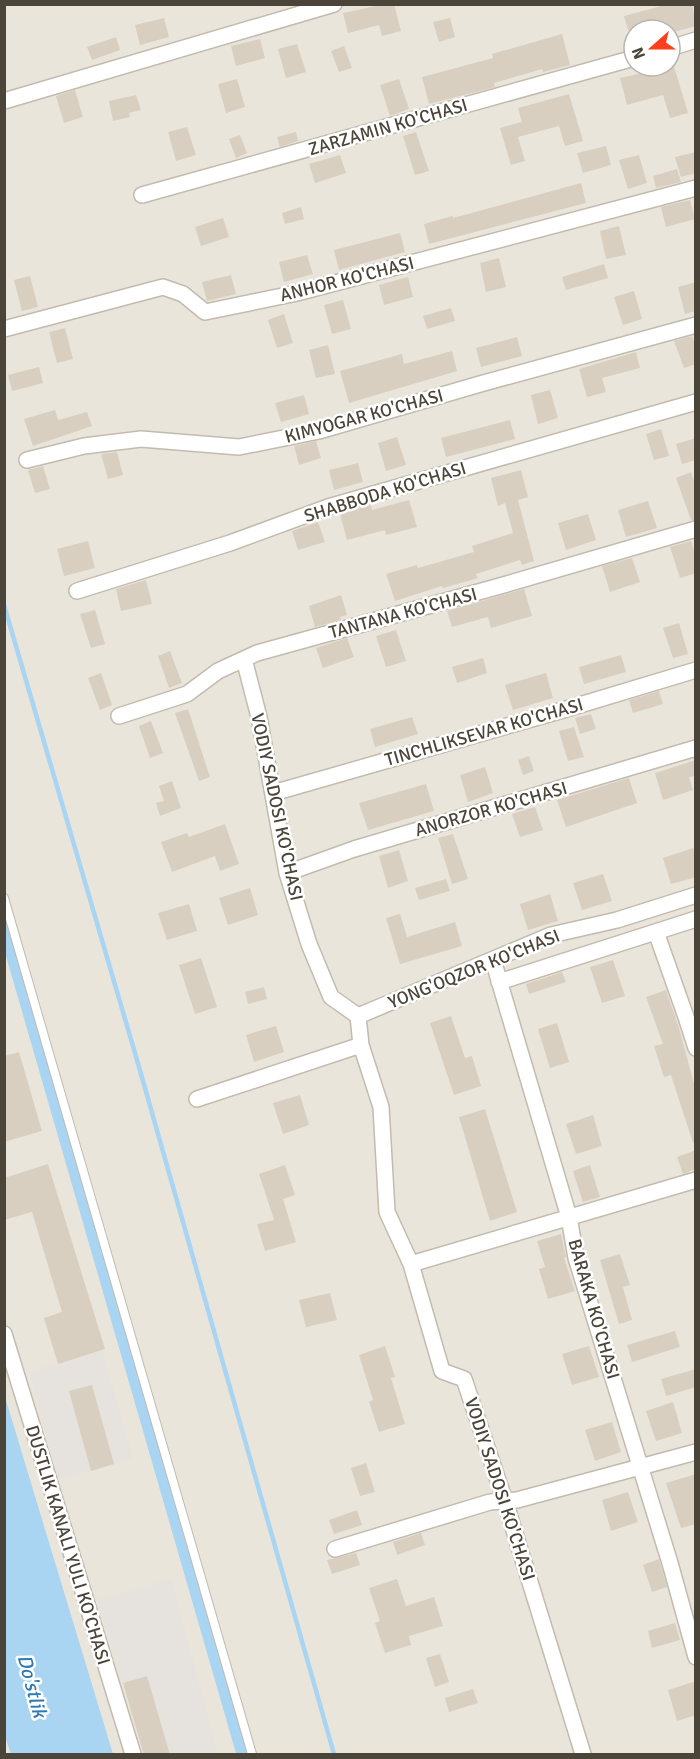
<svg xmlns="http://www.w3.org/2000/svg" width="700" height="1759" font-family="Signika,sans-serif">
	<rect width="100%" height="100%" fill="#f6f3ec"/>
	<path fill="#eae5da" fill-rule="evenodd" d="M5,5H695V1754H5ZM634,30H670V66H634Z"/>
	<path fill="#e6e2dd" d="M102,1350L133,1459L58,1479L29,1372Z
		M171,1578L218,1754H144L97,1600Z"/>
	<path fill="#a9d4f2" d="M4,1398L5,1397L113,1754H11L4,1734Z"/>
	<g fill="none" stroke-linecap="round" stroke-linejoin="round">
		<path stroke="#a9d4f2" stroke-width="4.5" d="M4,605L137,1060L334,1754"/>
		<path stroke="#a9d4f2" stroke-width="15" d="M4,922L244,1754"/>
	</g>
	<path fill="#d8cfc1" d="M385,4H394L401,31L382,36L379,25L348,33L343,13Z
		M669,4H692L696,26L670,33V30H628L624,16Z
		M164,18L169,37L140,45L135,25Z
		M450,18L455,37L439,42L433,22Z
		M562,34L570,65L543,72L542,69L494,83L495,87L429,104L422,77L493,58L492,54Z
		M116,37L120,50L92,60L87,47Z
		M260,39L265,58L236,66L231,46Z
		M297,44L306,72L286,78L278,49Z
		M344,46L352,68L339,72L331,51Z
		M674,66L688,113L670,118L663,95L627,105L620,78Z
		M237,79L245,107L226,113L218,84Z
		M399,79L409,109L390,116L380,85Z
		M75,90L83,117L64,123L56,96Z
		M569,94L583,141L565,146L559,126L518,137L525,161L511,165L500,128L522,122L518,108Z
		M136,95L141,110L129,113L130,117L113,121L109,101Z
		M187,127L196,155L176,161L168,132Z
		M296,132L298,141L280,147L277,137Z
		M416,132L429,171L415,175L403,136Z
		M240,135L247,153L236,158L229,139Z
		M606,146L611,165L583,173L577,153Z
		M696,152V173L681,177L675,157Z
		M340,155L346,173L315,183L309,164Z
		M639,155L647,183L628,189L619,160Z
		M677,169L681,182L656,188L653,176Z
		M581,183L586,203L429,244L424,224L453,216V218Z
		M690,200L695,219L666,227L661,207Z
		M301,207L304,219L285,224L282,213Z
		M223,218L229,237L201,246L195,227Z
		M619,226L626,255L606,259L600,231Z
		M400,233L405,252L339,270L334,250Z
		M307,255L313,274L284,282L279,262Z
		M499,258L506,287L486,292L480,263Z
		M604,264L608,278L566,290L562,277Z
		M231,275L236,294L207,301L202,282Z
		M30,276L38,307L22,311L14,280Z
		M408,277L413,297L384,305L379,285Z
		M696,282V311L685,314L678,287Z
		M634,291L642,319L623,325L614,297Z
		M343,300L351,329L332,334L324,305Z
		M451,308L455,321L427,329L423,316Z
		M284,314L293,343L277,348L268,320Z
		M65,328L73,359L57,363L49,332Z
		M692,336L696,347V364L684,368L674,341Z
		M517,337L522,356L481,367L476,348Z
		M328,345L335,374L316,378L309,350Z
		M452,351L457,371L349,403L340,371L402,354L404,364Z
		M636,352L640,368L602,378L606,392L587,397L579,369Z
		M39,367L43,383L12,391L8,375Z
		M550,390L558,418L538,424L531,395Z
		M304,395L309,414L281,422L275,403Z
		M55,410L58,420L87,412L92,426L33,446L24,419Z
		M510,420L515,439L446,457L441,438Z
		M661,429L669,456L654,460L646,434Z
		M397,437L406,465L386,471L378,443Z
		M696,438V460L682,464L676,444Z
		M316,441L321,458L299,465L294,446Z
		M117,452L123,475L108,479L101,454Z
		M358,463L363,482L334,490L329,470Z
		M43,466L50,489L35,493L28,470Z
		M521,470L528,497L518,500L534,561L522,565L520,560L476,574L478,578L443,588L442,586L395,601L386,574L417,565L418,568L474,552L472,546L513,533L505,503L498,506L491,478Z
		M691,472L696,486V520H691L676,478Z
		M409,500L417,527L386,535L385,530L347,540L340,514L371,505L372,510Z
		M648,501L657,528L626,537L618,510Z
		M588,514L596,540L566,550L558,523Z
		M318,522L325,542L298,550L292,531Z
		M88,541L95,568L64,576L57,549Z
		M691,541L696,557V573L680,578L670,547Z
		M632,558L640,582L610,592L602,566Z
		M146,580L152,604L121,611L116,589Z
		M524,589L532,616L491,628L488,617L452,627L447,611Z
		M341,595L347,615L340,617L341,620L315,627L309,606Z
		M95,610L105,644L91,648L80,614Z
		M679,623L688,654L673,658L663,628Z
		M396,630L406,661L386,667L376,636Z
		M347,638L354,657L323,668L316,648Z
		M170,651L182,683L169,688L158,656Z
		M621,655L626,672L584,684L579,667Z
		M483,658L487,673L457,683L452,667Z
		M101,673L112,705L100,710L88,678Z
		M546,673L553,698L513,710L505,685Z
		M659,691L663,704L633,713L629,700Z
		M188,709L210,777L199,781L175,713Z
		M591,714L596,729L580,734L575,718Z
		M412,717L418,734L375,747L370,729Z
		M151,721L163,753L150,758L139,726Z
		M574,727L584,757L568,761L559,731Z
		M529,756L534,771L523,775L518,760Z
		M696,760V776L689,777L693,790L663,800L655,773Z
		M485,767L493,793L468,802L460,775Z
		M629,778L637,803L566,827L557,800Z
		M172,781L181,808L160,816L156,803L164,801L159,786Z
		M426,784L434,811L368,830L359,803Z
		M535,807L543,830L520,837L512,814Z
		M225,824L239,864L220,871L215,856L172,872L161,842L187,833L189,837Z
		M453,834L468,879L452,884L438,838Z
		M693,848L696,857V877L671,884L663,858Z
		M399,850L408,881L388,888L379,856Z
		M603,874L612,901L582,910L573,883Z
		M446,879L450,891L419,900L415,888Z
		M250,888L258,915L228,925L219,898Z
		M550,894L558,921L528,930L520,904Z
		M189,904L197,931L167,940L158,913Z
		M400,914L407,937L455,922L462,946L400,964L386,918Z
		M201,958L217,1007L195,1014L179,965Z
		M613,960L625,996L602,1003L590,967Z
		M562,972L566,982L529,994L526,984Z
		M264,987L267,999L248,1004L245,992Z
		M666,990L679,1028L696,1091V1143H693L671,1075L664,1077L654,1046L663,1044L646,997Z
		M451,1016L465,1058L472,1056L481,1086L454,1095L430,1023Z
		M557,1023L569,1062L550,1068L538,1029Z
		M276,1026L284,1052L254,1062L246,1035Z
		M19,1052L42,1131L4,1142V1056Z
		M300,1095L309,1125L283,1134L273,1103Z
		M485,1109L517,1212L490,1221L459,1117Z
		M593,1115L602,1146L576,1154L566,1124Z
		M696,1150V1169L683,1174L677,1157Z
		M48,1164L105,1349L58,1364L44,1318L62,1312L32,1212L4,1220V1178Z
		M285,1165L295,1195L283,1199L296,1242L265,1251L257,1224L274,1220L259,1174Z
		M590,1165L600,1197L583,1202L573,1171Z
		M561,1234L566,1257L564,1258L575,1291L548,1299L539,1269L545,1267L537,1241Z
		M620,1254L630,1285L623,1287L632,1320L619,1324L600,1260Z
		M330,1293L337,1320L306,1327L299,1300Z
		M675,1331L680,1347L632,1362L627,1345Z
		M385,1346L395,1377L391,1378L405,1424L379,1432L369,1402L373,1400L359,1355Z
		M589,1346L599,1377L572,1385L562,1354Z
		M696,1369V1387L666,1396L661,1379Z
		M92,1385L114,1464L91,1471L69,1391Z
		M673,1402L682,1433L656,1441L646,1411Z
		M612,1422L621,1452L595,1461L585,1430Z
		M366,1463L375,1492L360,1496L351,1468Z
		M696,1474V1524L681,1528L666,1483Z
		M628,1492L638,1522L611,1531L602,1500Z
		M357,1510L362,1525L334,1534L329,1520Z
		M421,1533L425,1545L397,1555L393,1542Z
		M356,1553L360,1565L332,1574L327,1560Z
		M659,1559L667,1587L652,1592L643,1565Z
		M397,1579L406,1606L434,1597L443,1626L409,1636L411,1645L385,1653L375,1623L380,1621L369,1588Z
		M675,1623L680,1640L652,1648L648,1631Z
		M440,1654L449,1682L435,1687L426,1658Z
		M147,1676L170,1755H144L123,1683Z
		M696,1681V1715L677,1721L668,1690Z
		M473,1689L478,1703L449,1712L445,1698Z"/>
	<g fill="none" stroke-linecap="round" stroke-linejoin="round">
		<g stroke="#c2bbae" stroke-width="10">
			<path id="lane" d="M4,898L252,1754"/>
		</g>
		<g stroke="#c2bbae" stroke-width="18">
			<path id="street" d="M670,48L696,40
				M4,101L334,4
				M142,195L634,58
				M4,329L163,287L183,294L205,312L297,293L696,188
				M27,460L84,446L141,439L239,447L319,431L480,384L696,325
				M77,591L230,543L328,507L696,402
				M244,659L259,717L287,873L309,944L331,997L358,1016L361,1045L381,1107L387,1212L411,1264L442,1371L464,1379L505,1501L583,1754
				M119,716L187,694L218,671L257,653L500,586L696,529
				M273,793L563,710L696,670
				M287,873L354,849L696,748
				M656,932L686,1017L696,1048
				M493,960L569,1217L576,1258L670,1563L696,1657
				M499,982L696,919
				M358,1016L551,935L617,920L696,895
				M197,1099L361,1045
				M411,1264L696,1180
				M4,1334L133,1754
				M335,1549L490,1502L517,1500L696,1452"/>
		</g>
		<use href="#lane" stroke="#fff" stroke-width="8"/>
		<use href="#street" stroke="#fff" stroke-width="15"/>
	</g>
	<g text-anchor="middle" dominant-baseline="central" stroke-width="5" stroke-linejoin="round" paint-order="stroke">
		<g font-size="18" fill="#4b4439" stroke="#fff">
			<text transform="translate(388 127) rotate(-16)">ZARZAMIN KO'CHASI</text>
			<text transform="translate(347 279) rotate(-14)">ANHOR KO'CHASI</text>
			<text transform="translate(364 416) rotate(-15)">KIMYOGAR KO'CHASI</text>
			<text transform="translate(385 492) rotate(-17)">SHABBODA KO'CHASI</text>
			<text transform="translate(403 613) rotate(-15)">TANTANA KO'CHASI</text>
			<text transform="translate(484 732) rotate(-16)">TINCHLIKSEVAR KO'CHASI</text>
			<text transform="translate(277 807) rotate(78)">VODIY SADOSI KO'CHASI</text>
			<text transform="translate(491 809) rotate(-16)">ANORZOR KO'CHASI</text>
			<text transform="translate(474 969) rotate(-22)">YONG'OQZOR KO'CHASI</text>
			<text transform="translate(594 1309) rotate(74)">BARAKA KO'CHASI</text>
			<text transform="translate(500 1489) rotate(72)">VODIY SADOSI KO'CHASI</text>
			<text transform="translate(68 1545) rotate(73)">DUSTLIK KANALI YULI KO'CHASI</text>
		</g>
		<g font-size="20" font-style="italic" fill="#2e7ab2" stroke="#fff">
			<text transform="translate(32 1686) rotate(75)">Do'stlik</text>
		</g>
	</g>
	<rect width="700" height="1759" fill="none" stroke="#4b4439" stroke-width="12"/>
	<g transform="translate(652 48) rotate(249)"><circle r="28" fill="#ffffff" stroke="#b7b4b0" stroke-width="1.5"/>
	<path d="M0-4.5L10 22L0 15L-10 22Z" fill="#fc3f1d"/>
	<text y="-9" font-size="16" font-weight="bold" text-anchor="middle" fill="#4b4439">N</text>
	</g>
</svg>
